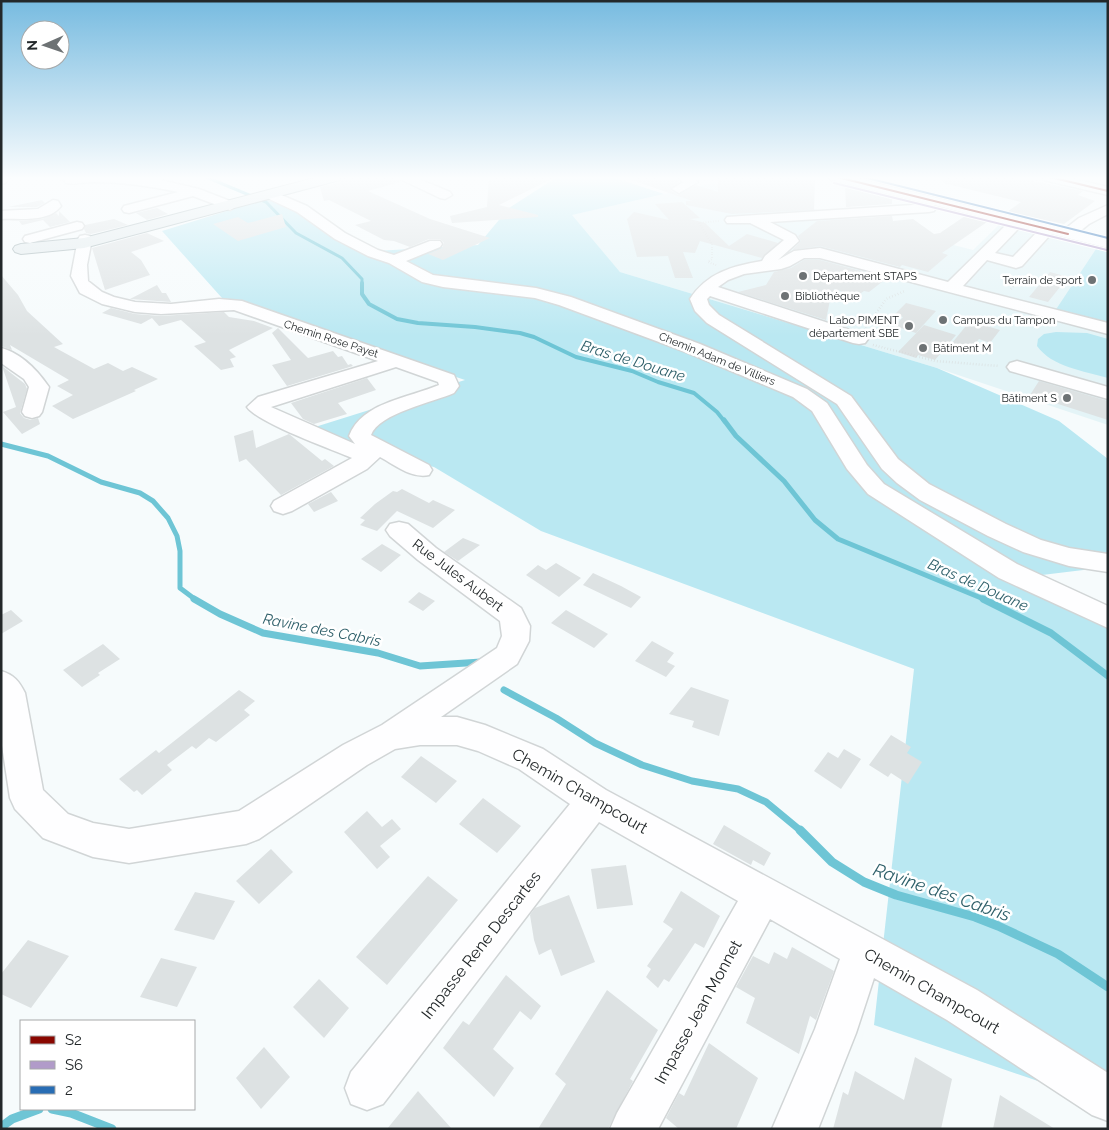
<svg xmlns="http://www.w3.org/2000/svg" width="1109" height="1130" font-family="Raleway,sans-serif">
	<rect width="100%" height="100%" fill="#f6fbfc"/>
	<path fill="#e4f4f7" d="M713,183L973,250L1002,222L1108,248V425L937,368L620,272L571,215Z"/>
	<path fill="#bae8f2" d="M557,177H612L664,194L572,215L620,272L937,368L1059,421L1108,459V567L1042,575L1108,607V1105L874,1025L914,669L541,531L434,467L362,450L315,427L465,380L222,298L162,231L275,196L376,251L478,245L509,208Z
		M1098,246L1108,249V325L1055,311Z
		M1056,332L1087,333L1108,339V378C1084,371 1052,367 1037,346L1038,339L1044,334Z"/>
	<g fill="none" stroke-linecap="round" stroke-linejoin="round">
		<path stroke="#6ec5d5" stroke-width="3" d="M206,177L266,202L296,233L342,258L362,279V284"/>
		<path stroke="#6ec5d5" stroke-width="4" d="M362,283V294L369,304L397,319L418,323L475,327L520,333L534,337L576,357L632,371L658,382L694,393L717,412L725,422"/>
		<path stroke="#6ec5d5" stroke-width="5" d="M724,420L736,436L784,481L815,520L838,539L986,600
			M1,444L48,456L101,482L140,493L153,501L168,518L177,536L180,551V588L196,600"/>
		<path stroke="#6ec5d5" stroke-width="7" d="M194,599L220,614L263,633L378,653L420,666L481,662
			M983,599L1051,633L1108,676
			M504,690L556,718L595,743L642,765L692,781L738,789L766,802L801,831"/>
		<path stroke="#6ec5d5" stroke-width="9" d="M800,830L832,862L864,882L896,895L975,917L998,926L1058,954L1108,987
			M52,1109L71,1113L112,1129
			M1,1127L12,1119L39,1109"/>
	</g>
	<path fill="#dde2e3" d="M343,177H394L400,182L368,191L430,219L490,238L443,260L428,254L442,248L444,243L440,239H429L410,247L394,241L384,240L355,225L371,221L329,200L324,201L320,187L340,182Z
		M489,177H556L499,205L538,215V217L452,223L450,216L487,207Z
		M632,177L676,179L680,182L670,190L678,195L696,185L718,192V177H787L815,180L814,210L732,214L686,205V201H692L632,180Z
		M944,177H1009L1033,181L1083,191L1078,195L1095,201L1064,224L1007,212L1021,202L943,183Z
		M845,185L892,197V204L846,207Z
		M42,200L45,203L37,207H8Z
		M682,202L700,218L690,219L705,223L729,246L747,234L778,243L762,258L700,241L695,253L683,252L693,278H675L668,256L637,257L627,219L634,212L669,220L655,204Z
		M157,208L168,214L147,220L136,213Z
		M59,211L70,222L50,227L43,220L22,225L19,221L42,219L56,213L59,216Z
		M282,214L286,227L238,241L213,224L238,217L248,223Z
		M892,216L893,221L913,219L934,234L940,233L965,216L987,222L942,253L948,255L928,272L902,265L900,267L820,246L792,250L801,241L798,236L817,221Z
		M114,219L128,225L91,234L86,233L84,229L85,225Z
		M147,233L164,241L131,252L141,260L150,275L105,290L92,248Z
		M804,260H820L887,278L869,292L864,291L857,296L834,289L833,300H830L826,320L738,292L766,285L774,272L791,268Z
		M1050,272L1068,277L1048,302L1029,297Z
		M1,275L18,295L27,311L63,344L54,347L94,369L108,363L123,371L132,367L158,379L134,390L136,391L73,419L52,406L73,395L57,386L69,380L10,345L12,350L1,346Z
		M157,285L162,293H166L171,302L130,299Z
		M906,303L936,311L916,333L895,326L903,317L894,315Z
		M111,308L135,314L161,316L224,312L229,317L254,321L273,328L229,350L236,357L230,359L234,367L221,370L194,346L206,342L181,320L159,326L152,318L141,324L102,313Z
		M970,321L1000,330L990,343L979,339L971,349L952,343Z
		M924,325L956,335L935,360L918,355L916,358L898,352Z
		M278,328L308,358L333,351L338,357L342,356L348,365L351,364L353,366L287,386L272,365L291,360L272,333Z
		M2,366L25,384L27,389L20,413L24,418L31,420L38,418L40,424L22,434L3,412L16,407Z
		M367,378L376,390L338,403L347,414L314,424L303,419L291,403Z
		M1039,381L1108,401V420L1030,395Z
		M253,430L256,448L289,434L322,461L325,459L334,466L281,495L246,459L239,462L234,436Z
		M402,489L429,503L433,500L455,510L433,528L397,511L377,531L360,525L365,520L360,518L375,504L393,491L397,492Z
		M331,492L338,501L314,512L308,504Z
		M463,538L480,545L458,561L444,552Z
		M382,544L401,555L381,572L361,559Z
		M556,563L581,578L559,597L526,575L538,565L546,570Z
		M593,573L621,586L641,597L631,608L583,585Z
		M419,592L435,601L423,611L408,602Z
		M11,610L23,621L1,634V615Z
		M566,610L608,634L594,648L551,623Z
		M652,641L674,653L667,662L675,666L666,677L635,661Z
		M103,644L120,659L98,673L100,675L82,687L63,670Z
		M691,687L729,700L719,736L692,727L694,721L669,714Z
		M239,690L255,701L244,710L250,715L216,742L209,738L196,749L192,746L167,765L172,770L142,795L137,790L134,792L119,779L156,750L159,753Z
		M891,735L911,747L907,753L922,762L908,784L891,773L888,777L869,765Z
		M844,749L861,759L841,789L814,771L828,752L838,758Z
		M421,756L457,781L436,803L401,777Z
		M483,798L521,826L497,853L459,824Z
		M367,811L382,827L392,819L401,829L380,846L390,857L377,869L344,832Z
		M724,825L771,853L764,866L753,860L751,865L713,844Z
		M271,849L293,872L259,904L236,881Z
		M626,865L633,905L597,909L591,869Z
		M428,876L458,900L387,985L356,957Z
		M681,891L720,916L704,948L695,943L669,982L664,979L658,988L646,977L651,969L647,966L673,929L663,922Z
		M195,892L235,901L214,940L174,930Z
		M569,895L595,962L561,976L551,949L539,955L534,940L530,915L535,908Z
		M28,940L69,956L31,1008L1,994V974Z
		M792,947L834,971L816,1020L810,1016L799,1054L746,1023L755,998L736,987L753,956L769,964L774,952L787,959Z
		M161,958L197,967L177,1007L140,997Z
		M506,975L541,1006L531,1020L520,1011L493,1049L514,1068L494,1097L443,1048L463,1021L469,1025Z
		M319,979L349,1008L324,1038L293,1007Z
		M607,990L658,1030L630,1079L633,1081L608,1129H538L566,1084L555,1074Z
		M709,1043L758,1078L736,1129H679L666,1118L679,1093L684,1096Z
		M264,1047L290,1077L261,1109L236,1078Z
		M915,1057L952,1079L941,1129H833L843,1092L848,1095L855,1071L904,1100Z
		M418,1091L425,1099L452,1129H387Z
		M1000,1095L1055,1129H993Z"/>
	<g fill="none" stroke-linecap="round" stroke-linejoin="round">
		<g stroke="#d1d5d6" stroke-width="3">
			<path id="minor" d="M1,177H10L5,183L1,184Z
				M65,177H148L199,189L235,203L237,206L230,210L193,196L129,213L124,212L122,209L124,206L178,192C150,186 122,182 93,182C84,182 74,185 66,183L64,180Z
				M396,177H414L450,192L452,195L445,199L440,198Z
				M677,177H693L698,182L679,193L672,189L683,182Z
				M829,177H852L1065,229L1079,218L1108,205V214L1089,224L1079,232L1108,239V248L1051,234L1022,266L1016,268L987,260L963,286L1108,323V334L820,258H804L790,266L781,269L744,274L728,280L718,287L865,335L868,339L865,343L859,344L853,343L710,296L707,299L709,305L719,315L851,396L898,459L929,484L1006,524L1041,540L1069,548L1108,554V572L1069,566L1023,552L988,536L920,500L897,483L882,469L837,404L707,323L695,311L690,299C707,273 732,266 762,261L765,256L784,240L750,223H727L725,220L727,217L928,204L831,180ZM934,205L1007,224L948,282L820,248L794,251L778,260L799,241L795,235L770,222L929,212L934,211L936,208ZM1020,227L1038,231L1013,257L995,253Z
				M1042,177H1066L1108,187V195L1044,180Z
				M272,191L307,206L345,233L378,250L394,255L430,241H440L442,244L440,247L406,261L433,275L536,288L571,297L700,344L807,389L827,403L867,465L884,484L1017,564L1108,606V628L999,578L868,494L847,469L812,411L793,397L686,352L559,305L535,298L443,287L422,282L389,263L368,256L335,239L297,212L267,198L265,195Z
				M53,200L58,201L61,206C48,223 20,218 1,219V211L38,209Z
				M77,222L82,223L84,226L82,229L30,243L25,242L23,239L25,236Z
				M85,235L90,236L92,239L87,265L88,281L102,292L114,297L135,302L171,304L219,299L242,301L454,375L459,386L454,393C434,402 379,413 371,435L429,465L432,470L429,475C412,479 395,465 380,457L367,469L292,511L283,514L274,511L271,506L274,501L352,458C331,449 258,423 247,407L258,397L378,361L234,310L161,314L135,312L102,304L80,293L71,276L78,239L80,236ZM396,367L438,382L439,385C409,398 362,402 349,436L355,444L271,407Z
				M1,348C21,353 38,371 49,387L42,412L39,416L32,418L25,416L22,412L29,387L24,379L1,363Z
				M1017,361L1108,387V399L1010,371L1007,367L1010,363Z
				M399,522L408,524L436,548L521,608L530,626L529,641L517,664L441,717H457L485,725L543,749L606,790L977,990L1108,1073V1121L1092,1115L947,1020L874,978L856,1033L818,1129H772L815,1029L840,959L770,919L658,1129H610L617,1113L738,901L599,822L383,1104L367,1110L351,1104L345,1088L351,1072L570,804L519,769L478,751L457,745H420L395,749L367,765L259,839L246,844L129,863L93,857L43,838L15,809L10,798L1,739V671C14,675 19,681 25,693L43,790L68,814L93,823L129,829L239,811L343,745L382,725L497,648L502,636L500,621L418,560L390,536L386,530L390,524Z"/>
		</g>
		<g stroke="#a0b1b4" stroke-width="2">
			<path id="major" d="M318,177H341L340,180L84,248L21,254L15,252L13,249L15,246L21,244L84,238Z"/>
		</g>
		<path stroke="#d6d8d8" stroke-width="2" stroke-dasharray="0.5 2" stroke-linecap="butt" d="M716,265L708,262L712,259V244L699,223L719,221
			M1015,284L1022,276"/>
		<path stroke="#d6d8d8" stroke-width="2.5" stroke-dasharray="0.5 2.5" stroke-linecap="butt" d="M1011,289L1016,283
			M866,328L886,299L905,291
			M873,345L935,361L999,366"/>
		<use href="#minor" fill="#fefeff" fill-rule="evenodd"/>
		<use href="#major" fill="#e2ebed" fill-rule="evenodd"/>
		<g stroke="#fff" stroke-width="4">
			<path id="bus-1" d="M837,177L1068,234
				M1050,177L1108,191"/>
		</g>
		<g stroke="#fff" stroke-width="4">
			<path id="bus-2" d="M834,183L1107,250"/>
		</g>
		<g stroke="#fff" stroke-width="4">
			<path id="bus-3" d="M863,177L1108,238"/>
		</g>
		<use href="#bus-1" stroke="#890700" stroke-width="2"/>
		<use href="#bus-2" stroke="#b19bc9" stroke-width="2"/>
		<use href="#bus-3" stroke="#286db4" stroke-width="2"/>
	</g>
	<linearGradient id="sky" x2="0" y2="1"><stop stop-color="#77bbe0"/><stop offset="0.53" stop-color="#fbfdfe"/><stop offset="1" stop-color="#fbfdfe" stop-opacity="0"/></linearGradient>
	<rect width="1109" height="336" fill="url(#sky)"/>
	<g fill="#6d7274" stroke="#fff" stroke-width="2">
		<circle cx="803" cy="276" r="5"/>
		<circle cx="1092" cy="280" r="5"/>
		<circle cx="785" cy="296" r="5"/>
		<circle cx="943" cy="320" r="5"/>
		<circle cx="909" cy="326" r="5"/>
		<circle cx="923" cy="348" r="5"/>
		<circle cx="1067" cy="398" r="5"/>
	</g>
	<g text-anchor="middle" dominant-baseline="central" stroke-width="5" stroke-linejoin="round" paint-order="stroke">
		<g font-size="11" fill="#23282a" stroke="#fff" text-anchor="start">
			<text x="813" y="276">Département STAPS</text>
			<text x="1082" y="280" text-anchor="end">Terrain de sport</text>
			<text x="795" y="296">Bibliothèque</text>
			<text x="899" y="320" text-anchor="end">Labo PIMENT<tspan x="899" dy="13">département SBE</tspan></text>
			<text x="953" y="320">Campus du Tampon</text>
			<text x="933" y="348">Bâtiment M</text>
			<text x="1057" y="398" text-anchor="end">Bâtiment S</text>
		</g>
		<g font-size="11" fill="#23282a" stroke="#fff">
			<text transform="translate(331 339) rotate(18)">Chemin Rose Payet</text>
			<text transform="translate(717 359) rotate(22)">Chemin Adam de Villiers</text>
		</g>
		<g font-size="14" fill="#23282a" stroke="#fff">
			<text transform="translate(458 575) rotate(37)">Rue Jules Aubert</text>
		</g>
		<g font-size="15" font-style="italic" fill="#2f606a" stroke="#fff">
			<text transform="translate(633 361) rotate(17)">Bras de Douane</text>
			<text transform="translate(978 585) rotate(24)">Bras de Douane</text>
			<text transform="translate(322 630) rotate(11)">Ravine des Cabris</text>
		</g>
		<g font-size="16" fill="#23282a" stroke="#fff">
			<text transform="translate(580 791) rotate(30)">Chemin Champcourt</text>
			<text transform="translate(481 945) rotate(-52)">Impasse Rene Descartes</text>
			<text transform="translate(932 991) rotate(30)">Chemin Champcourt</text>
			<text transform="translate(698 1012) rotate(-61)">Impasse Jean Monnet</text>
		</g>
		<g font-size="18" font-style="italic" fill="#2f606a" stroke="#fff">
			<text transform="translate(942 892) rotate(19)">Ravine des Cabris</text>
		</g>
	</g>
	<rect width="1109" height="1130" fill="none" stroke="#23282a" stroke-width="5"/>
	<rect x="20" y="1020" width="175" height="90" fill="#ffffff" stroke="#a7a9aa"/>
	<rect x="30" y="1036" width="25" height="8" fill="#890700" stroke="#a7a9aa"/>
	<text x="65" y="1045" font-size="15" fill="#23282a">S2</text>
	<rect x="30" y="1061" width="25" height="8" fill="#b19bc9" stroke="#a7a9aa"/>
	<text x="65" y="1070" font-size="15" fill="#23282a">S6</text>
	<rect x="30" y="1086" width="25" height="8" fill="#286db4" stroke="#a7a9aa"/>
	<text x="65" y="1095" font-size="15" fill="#23282a">2</text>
	<g transform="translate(45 45) rotate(268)"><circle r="24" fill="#ffffff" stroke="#a7a9aa"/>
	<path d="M0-4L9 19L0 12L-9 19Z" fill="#6d7274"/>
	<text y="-8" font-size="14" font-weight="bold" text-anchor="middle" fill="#23282a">N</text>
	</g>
</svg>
